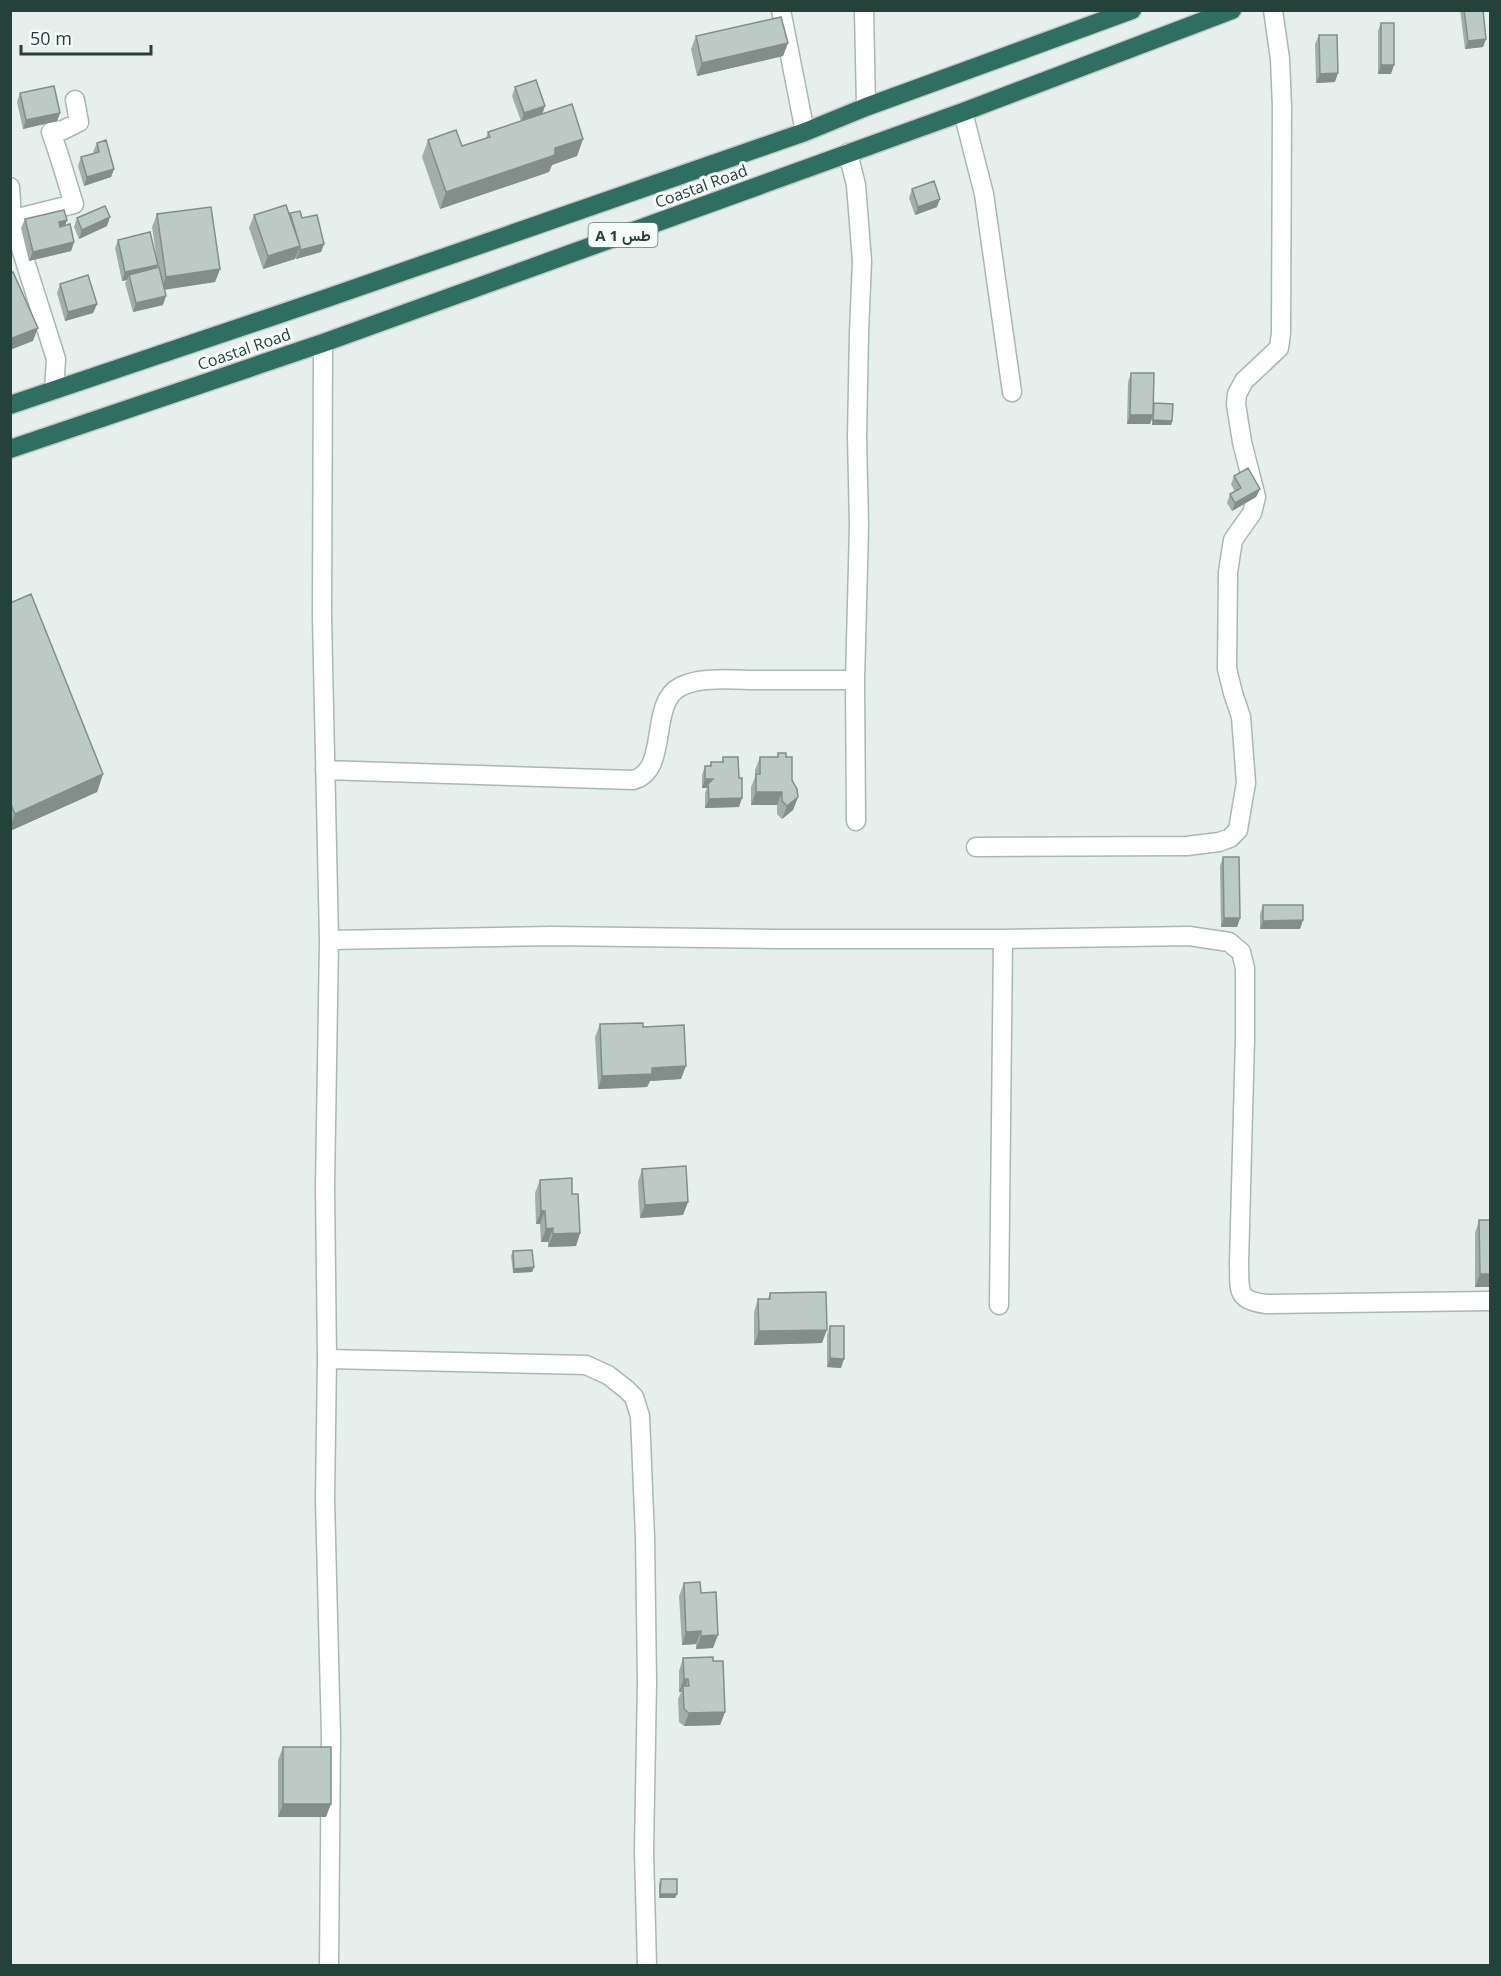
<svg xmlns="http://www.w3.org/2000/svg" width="1501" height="1976" font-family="'Open Sans',Vazirmatn,sans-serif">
	<rect width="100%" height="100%" fill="#e6efeb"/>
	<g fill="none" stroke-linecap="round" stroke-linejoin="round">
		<g stroke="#a8b8b2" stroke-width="21">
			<path id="minor" d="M781,10L805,132
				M864,10L866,107
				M963,112L984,194L1012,392
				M848,153L856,185L862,261L859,333L857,436L859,526L855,680L856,821
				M10,187L12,220L56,359L54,390
				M10,220L74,204C66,180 60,156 51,132L63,130L79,122L75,100
				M323,343L322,617L329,940L325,1187L327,1359L325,1499L331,1737L329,1966
				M325,770L633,780C670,771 648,703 680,687C700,676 736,680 758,680C790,680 823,680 855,680
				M976,847L1187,846L1219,842L1230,838L1238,830L1242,806L1246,783L1241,717L1233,693L1227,669L1228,572L1233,540L1252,513L1256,497L1242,442L1236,404L1237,394L1244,381L1279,348L1281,333L1282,107L1280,59L1273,10
				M329,940L553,936L775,939H1003L1189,936L1229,942L1241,952L1245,968V1038L1239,1263C1240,1290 1235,1300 1266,1304L1490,1301
				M999,1305L1003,939
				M327,1359L586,1365L608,1375L626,1389L634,1397L640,1416L645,1537L647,1682L644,1851L647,1966"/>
		</g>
		<g stroke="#c2cac8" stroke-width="21">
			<path id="highway" d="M10,405L327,298L805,132L866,107L1132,10
				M10,449L323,343L963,112L1232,10"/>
		</g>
		<use href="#minor" stroke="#fff" stroke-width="18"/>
		<use href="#highway" stroke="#2f6f62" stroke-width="18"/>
	</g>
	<path fill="#a1aea9" d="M1460,10H1483L1486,39L1483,47L1465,49Z
		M1381,23L1391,74H1378V31Z
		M1319,35L1335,82L1316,83L1315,44Z
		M696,36L788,43L783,56L697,76L691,49Z
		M515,87L542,114L583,139L577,156L552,165L549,172L440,209L422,157L428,140L462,146L486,138L488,132L521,121L512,96Z
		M20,93L60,113L57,121L23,129L17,102Z
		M97,143L114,169L111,177L84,186L78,166L81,157L94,153L93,152Z
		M912,189L937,207L915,215L909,198Z
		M290,213L324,244L321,252L296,259V256L295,259L263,269L249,228L254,215H290Z
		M157,214L220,269L215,282L164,290L163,305L133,312L125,283L127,280L122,281L115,248L118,240L157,260L152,227Z
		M77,218L107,226L79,239L74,227Z
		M25,219L67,220L65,225L74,242L71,251L29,261L21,228Z
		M60,284L97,304L93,313L65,321L57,293Z
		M1131,373L1153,404L1172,421L1171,425H1152V419L1150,424H1127L1128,382Z
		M1234,476L1260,489L1256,497L1232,511L1227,503L1230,494L1235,492L1231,484Z
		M10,603L103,774L97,792L10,831Z
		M778,753L786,757L792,780L798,797L793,810L782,819L777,814V805H751V787L755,777V770L760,757H777Z
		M723,757L739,807L705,808V793L707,788H702V775L705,766H709L711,762H722Z
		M1223,857L1240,918L1237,927H1221L1220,866Z
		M1263,905L1303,920L1300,929H1260V914Z
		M600,1024L643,1027L681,1079L650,1081L647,1087L598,1089L595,1037Z
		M642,1169L688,1202L683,1215L640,1218L638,1182Z
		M540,1180L572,1194L580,1233L576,1246L548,1247V1242H541L540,1224H536L535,1193Z
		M1479,1220L1491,1287H1475V1233Z
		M513,1251L534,1267L532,1272L513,1273L511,1256Z
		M770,1293L822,1343L754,1345V1312L758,1299H768Z
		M830,1326L841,1368L827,1367V1335Z
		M684,1583L701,1593L713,1648L696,1649V1644L682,1645L679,1596Z
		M683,1658L713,1661L725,1712L720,1725L684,1726L679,1722L678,1699L681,1692H679V1671Z
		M283,1747L326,1817H278V1760Z
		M661,1879L677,1894L675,1898H659V1883Z"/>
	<path fill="#838d89" d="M1486,39L1483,47L1465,49L1468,41Z
		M788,43L783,56L697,76L702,63Z
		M1381,65H1394L1391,74H1378Z
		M1338,73L1335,82L1316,83L1320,74Z
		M545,106L542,115L521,122L524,113Z
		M60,113L57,121L23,129L26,120Z
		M583,139L577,156L552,165L549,172L440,209L446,192L555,148Z
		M114,169L111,177L84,186L87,177Z
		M940,199L937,207L915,215L918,207Z
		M110,217L107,226L79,239L82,230Z
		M67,220L64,229L56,231L59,222Z
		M74,242L71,251L29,261L33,252Z
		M324,244L321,252L296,259L300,250Z
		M300,246L295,259L263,269L268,256Z
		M158,265L154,273L129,275L127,280L122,281L125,272Z
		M220,269L215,282L161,290L166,277Z
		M166,296L163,305L133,312L136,303Z
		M97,304L93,313L65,321L68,312Z
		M38,328L33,341L10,350V339Z
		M1130,415H1153L1150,424H1127Z
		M1153,420L1172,421L1171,425H1152Z
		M1260,489L1256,497L1232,511L1235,503Z
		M103,774L97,792L10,831V827L15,814Z
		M705,779H713L708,784L707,788H702Z
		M756,792H782L777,805H751Z
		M798,797L793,810L782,819L787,806Z
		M742,798L739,807L705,808L709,799Z
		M1224,918H1240L1237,927H1221Z
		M1303,920L1300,929H1260L1263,921Z
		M686,1066L681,1079L650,1081L647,1087L598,1089L602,1076L652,1068Z
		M688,1202L683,1215L640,1218L645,1205Z
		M541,1211H545L540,1224H536Z
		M553,1228L548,1242H541L546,1229Z
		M580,1233L576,1246L548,1247L553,1234Z
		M534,1267L532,1272L513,1273L514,1269Z
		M1480,1274H1491V1287H1475Z
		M827,1330L822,1343L754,1345L759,1331Z
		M830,1358L844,1359L841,1368L827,1367Z
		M701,1631L696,1644L682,1645L686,1632Z
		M718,1635L713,1648L696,1649L701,1636Z
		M684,1679H688L684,1692L683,1686L681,1692H679Z
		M725,1712L720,1725L684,1726L689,1713Z
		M283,1804H331L326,1817H278Z
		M660,1894H677L675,1898H659Z"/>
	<path fill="#bbcac4" stroke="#838d89" stroke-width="1.5" d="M1464,10H1483L1486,39L1468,41Z
		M781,17L788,43L702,63L696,36Z
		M1381,23H1394V65H1381Z
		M1319,35H1337L1338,73L1320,74Z
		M536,80L545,106L524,113L515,87Z
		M54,86L60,113L26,120L20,93Z
		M572,104L583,139L555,148V155L446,192L428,140L456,130L462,146L490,137L488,132Z
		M106,140L114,169L87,177L81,157L99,152L97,143Z
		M934,181L940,199L918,207L912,189Z
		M286,205L300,246L268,256L254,215Z
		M105,206L110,217L82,230L77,218Z
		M211,207L220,269L166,277L157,214Z
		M64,210L67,220L59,222L60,227L70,224L74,242L33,252L25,219Z
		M300,211L302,218L317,215L324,244L300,250V246L290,213Z
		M150,232L158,265L125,272L118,240Z
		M159,267L166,296L136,303L129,275Z
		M13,272L38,328L10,339V273Z
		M88,275L97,304L68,312L60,284Z
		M1131,373H1154L1153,415H1130Z
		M1154,403L1173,404L1172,421L1153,420Z
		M1248,468L1260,489L1235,503L1230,494L1241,488L1234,476Z
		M31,594L103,774L15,814L10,802V603Z
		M778,753H786V757H792V780L797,789L798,797L787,806L782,801V792H756V774H760V757H778Z
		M723,757H738L739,778H742V798L709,799L708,784L713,779H705V766H711V762H723Z
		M1223,857H1239L1240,918H1224Z
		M1263,905H1303V920L1263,921Z
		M643,1023V1027L684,1025L686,1066L652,1068V1074L602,1076L600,1024Z
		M686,1166L688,1202L645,1205L642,1169Z
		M572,1178V1194H578L580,1233L553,1234V1228L546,1229L545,1211H541L540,1180Z
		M1479,1220H1491V1274H1480Z
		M532,1250L534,1267L514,1269L513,1251Z
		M826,1292L827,1330L759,1331L758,1299H770V1293Z
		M830,1326H844V1359L830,1358Z
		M700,1582L701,1593L716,1592L718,1635L701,1636V1631L686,1632L684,1583Z
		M713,1657V1661H723L725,1712L689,1713L684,1709L683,1686H689L688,1679H684L683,1658Z
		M283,1747H331V1804H283Z
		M661,1879H677V1894H660Z"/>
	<g text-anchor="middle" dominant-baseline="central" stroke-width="6" stroke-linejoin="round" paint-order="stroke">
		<rect fill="#f7fbf9" stroke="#637a73" stroke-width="1.5" x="588.5" y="223" width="69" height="24" rx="4.5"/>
		<g font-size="15" font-weight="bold" fill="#24423a">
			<text x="623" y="235">A 1 طس</text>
		</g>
		<g font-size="16" fill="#24423a" stroke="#f7fbf9">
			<text transform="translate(701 186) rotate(-20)">Coastal Road</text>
			<text transform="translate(244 349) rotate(-19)">Coastal Road</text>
		</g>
	</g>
	<rect width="1501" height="1976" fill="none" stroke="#24423a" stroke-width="24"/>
	<path d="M21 45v9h130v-9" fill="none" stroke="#24423a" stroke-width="3"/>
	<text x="30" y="45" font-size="18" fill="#24423a" stroke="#f7fbf9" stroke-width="4.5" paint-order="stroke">50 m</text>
</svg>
